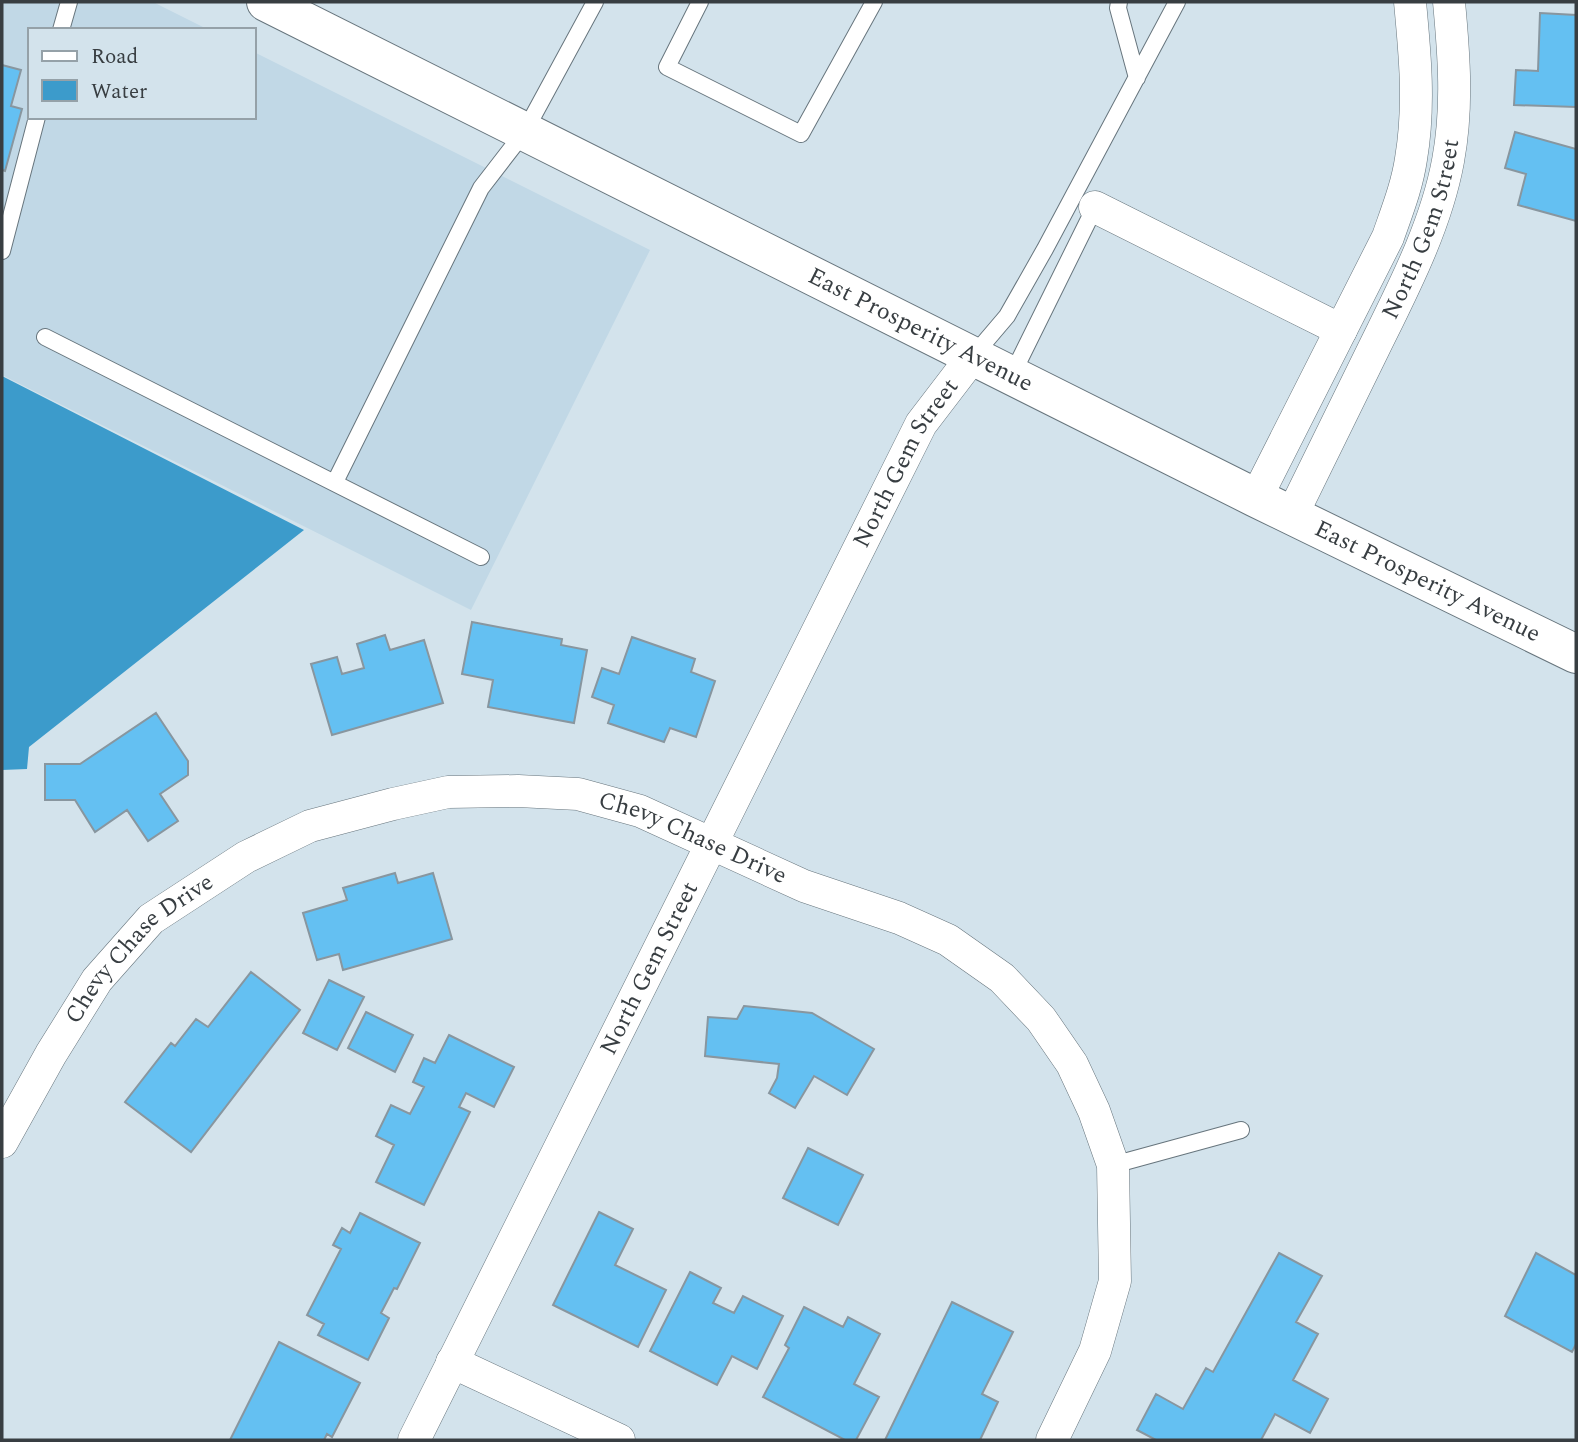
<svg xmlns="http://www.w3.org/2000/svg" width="1578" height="1442" font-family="Spectral,serif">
	<rect width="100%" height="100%" fill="#d3e3ec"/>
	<path fill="#c1d8e6" d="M2,2H153L209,30H30V117H254V52L650,250L471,610L2,375Z"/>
	<path fill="#3c9bcb" d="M2,376L304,530L29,747L27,769L2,770Z"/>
	<path fill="#64c0f2" stroke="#88969f" stroke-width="2" d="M1540,13L1576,15V107L1514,105L1516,70L1538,71Z
		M2,65L21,70L11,106L22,109L5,171L2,170Z
		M1515,132L1576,149V221L1518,205L1526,174L1505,168Z
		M472,622L562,639L561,645L587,650L574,723L488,707L493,680L462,674Z
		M385,635L390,650L424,640L443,703L332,735L311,664L337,657L342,674L364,668L357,644Z
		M632,637L695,659L691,672L715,681L696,737L670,728L664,742L608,723L614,705L592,697L602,668L619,674Z
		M156,713L188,761V775L160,794L178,821L148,841L127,810L95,832L75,800H45V764H80Z
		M395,873L398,883L433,873L452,939L343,970L339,954L317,960L303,913L347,900L343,888Z
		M251,972L300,1010L191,1152L125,1102L171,1043L175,1046L196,1019L208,1027Z
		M329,980L364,997L337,1050L303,1033Z
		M744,1006L812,1013L874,1049L847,1095L814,1076L795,1108L769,1093L777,1078L779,1064L705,1056L708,1017L737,1019Z
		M366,1012L413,1035L395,1072L348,1048Z
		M449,1035L514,1067L494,1107L466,1093L459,1107L470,1112L424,1205L376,1182L394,1145L376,1136L391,1105L410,1114L424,1087L413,1082L424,1058L435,1063Z
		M808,1148L863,1175L838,1225L783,1198Z
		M599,1212L633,1229L615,1265L666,1290L638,1347L553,1305Z
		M360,1213L420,1243L397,1289L394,1288L381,1313L389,1318L368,1360L318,1335L324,1324L307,1315L341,1249L333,1245L342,1228L350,1233Z
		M1279,1253L1322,1276L1296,1322L1318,1334L1293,1380L1328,1399L1310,1433L1275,1414L1261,1440H1156L1137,1430L1156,1394L1183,1409L1206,1368L1213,1372Z
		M1536,1253L1576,1275V1344L1572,1352L1505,1316Z
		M690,1272L721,1288L713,1303L734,1313L743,1296L783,1316L757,1369L732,1356L717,1385L650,1351Z
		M952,1302L1013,1332L982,1394L998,1402L980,1440H885Z
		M804,1307L843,1327L848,1317L880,1334L854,1384L879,1397L856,1440H845L763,1397L789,1348L785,1345Z
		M279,1342L360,1383L332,1437L327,1434L324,1440H230Z"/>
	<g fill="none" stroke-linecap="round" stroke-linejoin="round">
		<g stroke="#67757d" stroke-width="18">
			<path id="lane" d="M700,2L667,67L801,134L874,2
				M1119,2L1118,8L1137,78
				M61,30L69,2
				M2,251L37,117
				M45,337L481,557
				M973,356L1007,316L1045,249L1177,2
				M1012,375L1095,207
				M335,482L481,188L525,131L595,2
				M1113,1165L1241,1130"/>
		</g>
		<g stroke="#67757d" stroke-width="33">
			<g id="street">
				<path d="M1095,207L1341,330"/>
				<path d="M1256,498L1388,237C1397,211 1407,186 1411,159C1420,106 1415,54 1410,2"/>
				<path id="s1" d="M1292,515C1319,459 1347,404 1374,348C1403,289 1436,226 1448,161C1458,108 1454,55 1449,2"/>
				<path id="s2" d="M2,1142L51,1054L97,980L151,919L246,857L310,826L393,804L448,792L518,791L578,794L640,811L804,886L899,918L948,940L1002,978L1041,1019L1072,1064L1094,1111L1113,1165L1115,1281L1095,1351L1052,1440"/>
				<path d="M452,1362L619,1440"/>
				<path id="s3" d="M414,1440L921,424L973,356"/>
			</g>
		</g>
		<g stroke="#67757d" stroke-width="40">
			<g id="secondary">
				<path id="s4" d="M266,2L1256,498L1576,654"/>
			</g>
		</g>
		<use href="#lane" stroke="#fff" stroke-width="16"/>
		<use href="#street" stroke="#fff" stroke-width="32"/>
		<use href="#secondary" stroke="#fff" stroke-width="38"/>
	</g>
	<g text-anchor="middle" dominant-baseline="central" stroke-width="6" stroke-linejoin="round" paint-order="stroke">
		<g font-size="24" fill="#383e42" stroke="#d3e3ec">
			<text stroke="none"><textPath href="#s1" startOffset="315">North Gem Street</textPath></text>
			<text stroke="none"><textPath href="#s4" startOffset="732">East Prosperity Avenue</textPath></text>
			<text stroke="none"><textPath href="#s3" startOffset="1094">North Gem Street</textPath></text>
			<text stroke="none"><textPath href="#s4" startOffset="1298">East Prosperity Avenue</textPath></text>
			<text stroke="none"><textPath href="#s2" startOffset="849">Chevy Chase Drive</textPath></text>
			<text stroke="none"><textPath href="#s2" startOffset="240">Chevy Chase Drive</textPath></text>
			<text stroke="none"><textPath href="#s3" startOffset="527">North Gem Street</textPath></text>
		</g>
	</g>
	<rect width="1578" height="1442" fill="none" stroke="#383e42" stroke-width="7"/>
	<rect x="28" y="28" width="228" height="91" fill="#d3e3ec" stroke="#95a1a8" stroke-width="2"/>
	<rect x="42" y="51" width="35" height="10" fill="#ffffff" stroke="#95a1a8" stroke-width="2"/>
	<text x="91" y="63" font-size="21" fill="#383e42">Road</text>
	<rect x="42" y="80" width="35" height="21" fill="#3c9bcb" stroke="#95a1a8" stroke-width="2"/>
	<text x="91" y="98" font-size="21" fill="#383e42">Water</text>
</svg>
